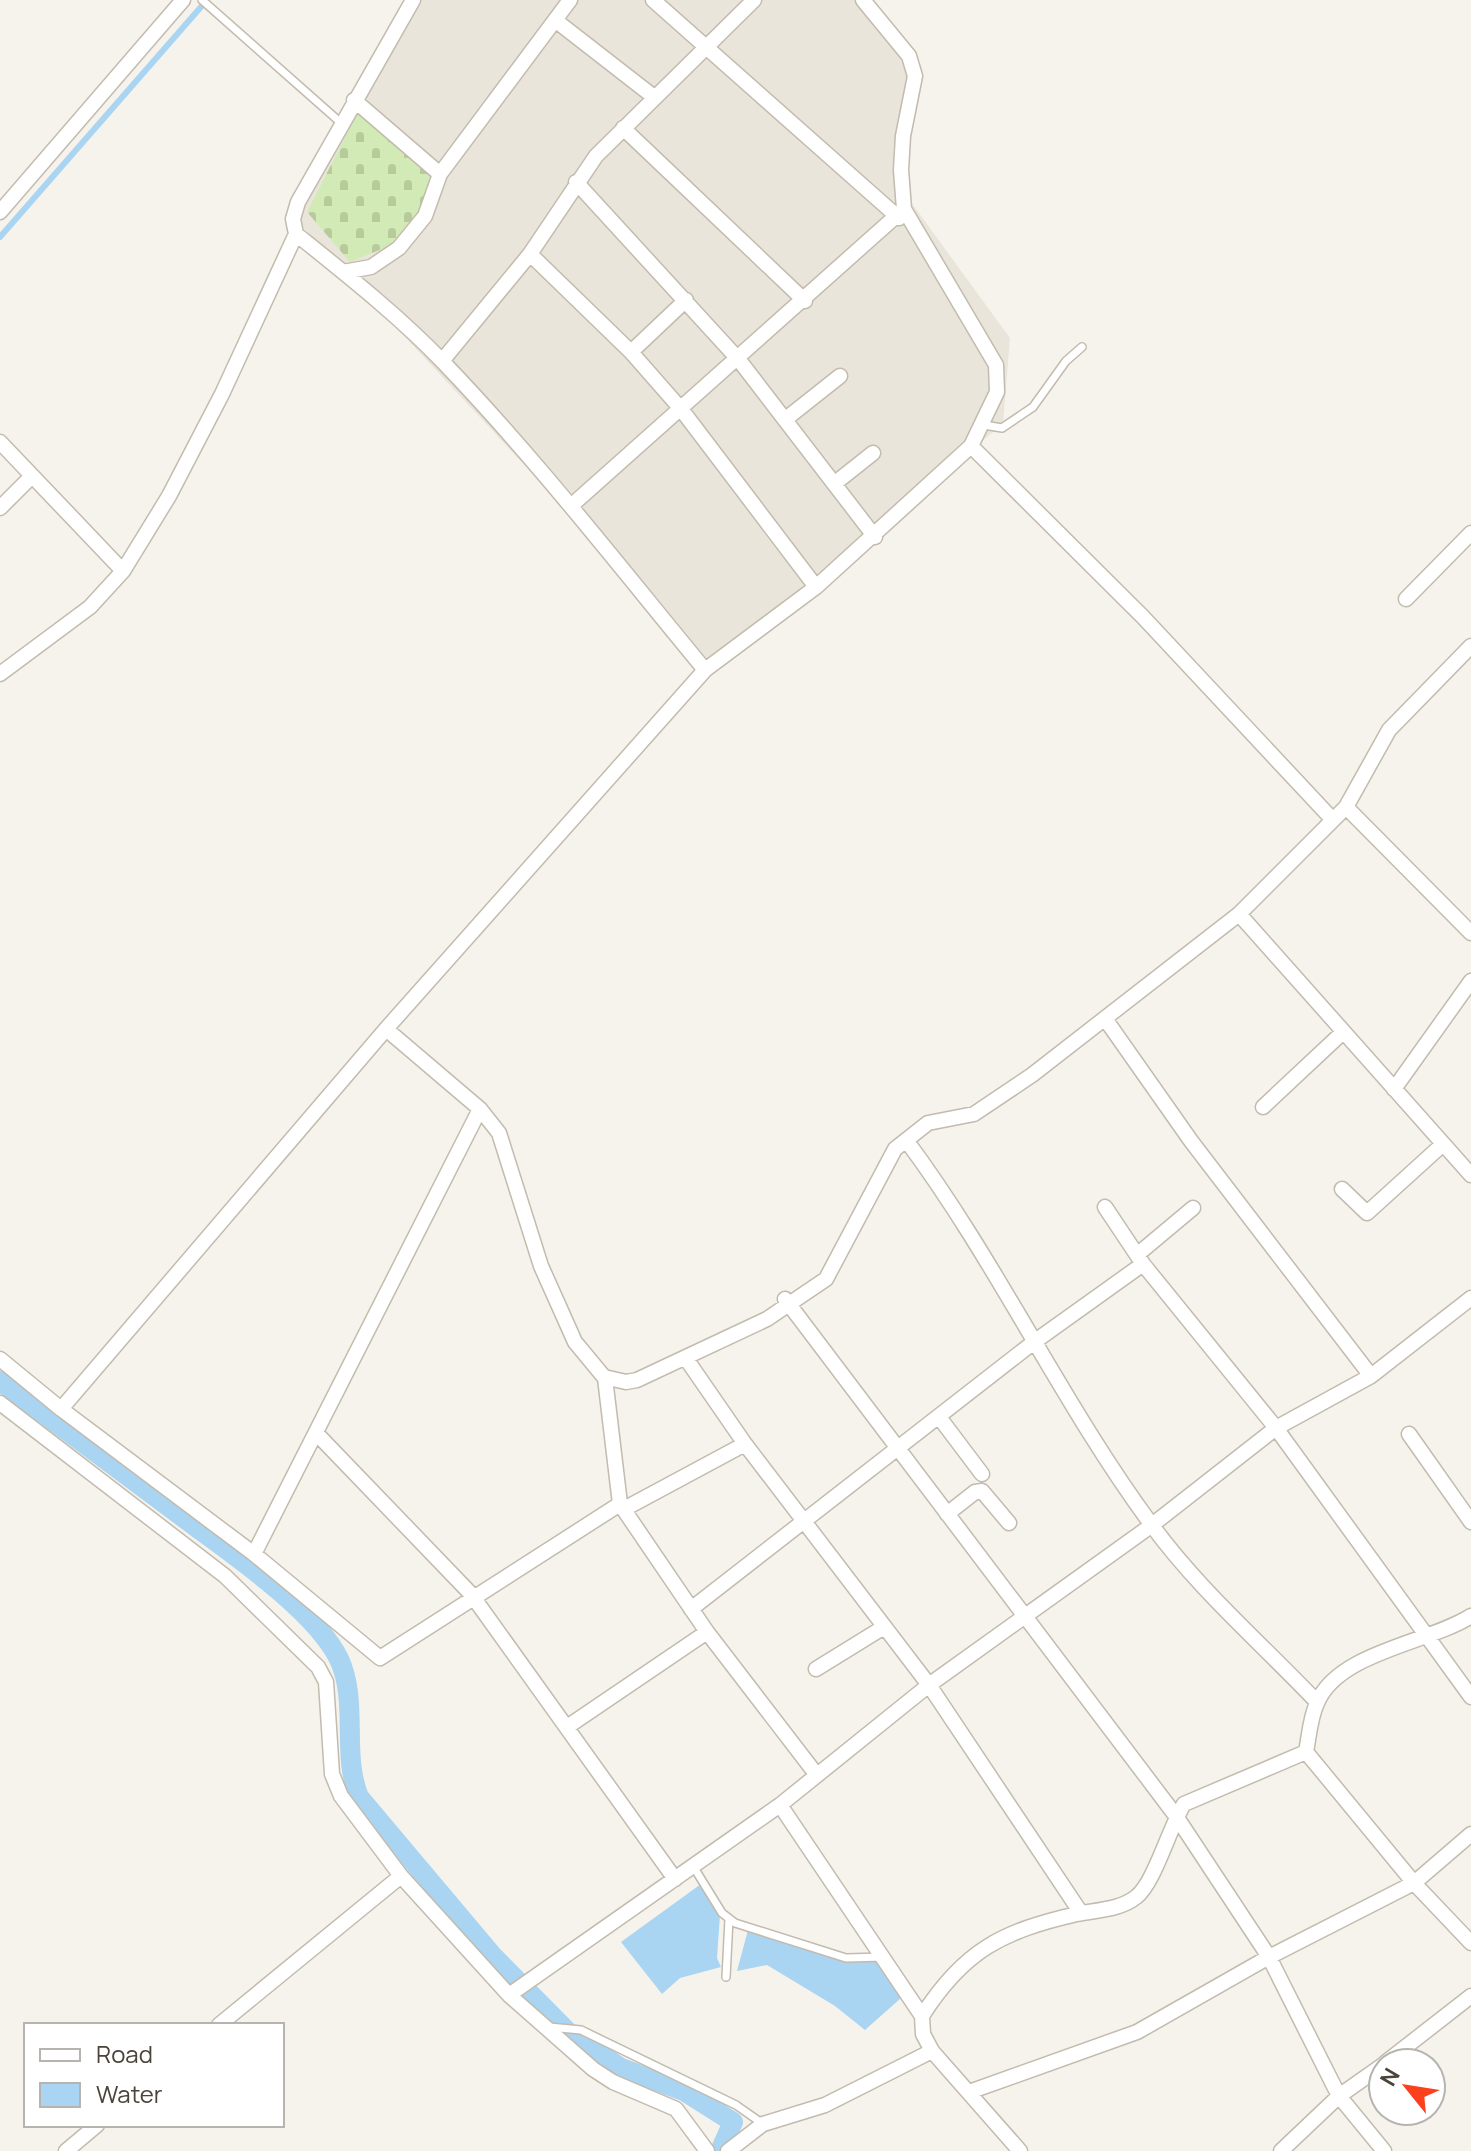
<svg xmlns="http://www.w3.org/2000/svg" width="1471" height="2151" font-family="Manrope,sans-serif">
	<defs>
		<pattern id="cemetery-stones" width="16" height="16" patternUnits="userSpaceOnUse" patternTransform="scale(2)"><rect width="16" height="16" fill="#d2eab5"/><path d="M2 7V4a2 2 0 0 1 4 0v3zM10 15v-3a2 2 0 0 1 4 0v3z" fill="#b6ca9c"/></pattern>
	</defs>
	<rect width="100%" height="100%" fill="#f6f3ec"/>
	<path fill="#eae5da" d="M406,0H860L914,63L905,194L1010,338L1003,424L709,663L296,220Z"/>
	<path fill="url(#cemetery-stones)" d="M363,102L449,171L409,238L350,262L307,212Z"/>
	<path fill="#a9d4f2" d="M701,1884L720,1915L717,1958L721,1967L680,1978L662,1994L621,1942Z
		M748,1930L851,1962L877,1959L903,1992L901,1998L865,2030L835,2006L767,1965L737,1971Z"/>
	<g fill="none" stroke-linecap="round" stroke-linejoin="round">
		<path stroke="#a9d4f2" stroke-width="6" d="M0,237L207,0"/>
		<path stroke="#a9d4f2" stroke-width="20" d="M0,1381C65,1430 131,1478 196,1527C238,1558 316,1612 339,1659C359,1702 341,1753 359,1797L492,1955L568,2032L621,2068L684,2091L733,2122L720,2151"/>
		<g stroke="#c2bbae" stroke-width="10">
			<path id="service" d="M202,0L340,122
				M984,425L1002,428L1033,407L1066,361L1082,347
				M693,1866L722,1913L735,1923L846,1958L884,1957
				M726,1977L729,1919
				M549,2027L581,2030L736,2105L763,2124"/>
		</g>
		<g stroke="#c2bbae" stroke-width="17">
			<path id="minor" d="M413,0L298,202L293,219L296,234C347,275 399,316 444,363C537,460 619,566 705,670L816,587L971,446L997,392L996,365L904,209L901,170L903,136L915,76L909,56L863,0
				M653,0L899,218
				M754,0L596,156L530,254L631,352L681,409L816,587
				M555,20L654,97
				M354,100L440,174
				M623,128L805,301
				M576,182L739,360L875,537
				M0,212L183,0
				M343,272L371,267L399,248L425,216L440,174L570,0
				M631,352L686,300
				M442,361L530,254
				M787,418L840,376
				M0,442L123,571
				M971,446L1143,617L1333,820
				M834,484L873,453
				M572,505L904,209
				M0,508L32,476
				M1406,599L1471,533
				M0,674L90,607L123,571L169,496L222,394L296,234
				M1346,807L1471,933
				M1239,914L1471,1175
				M1106,1020L1191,1141L1371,1376
				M386,1029L480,1109L499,1133L541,1266L575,1342L604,1377L626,1382L637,1380L767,1319L826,1279L895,1149L928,1123L974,1114L1032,1075L1239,914L1346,807L1389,730L1471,646
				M1394,1089L1471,981
				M1263,1107L1342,1033
				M906,1140C997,1262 1061,1402 1151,1524C1198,1589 1262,1644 1317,1702
				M1342,1189L1367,1213L1442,1145
				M1105,1207L1143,1264L1276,1428L1471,1697
				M1138,1254L1193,1208
				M785,1299L1176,1816L1269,1957L1339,2096L1384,2151
				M0,1359L61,1409L386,1029L705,670
				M687,1360L745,1444L929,1685L1081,1913
				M0,1403L225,1576L318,1667L326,1682L332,1774L341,1796L401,1876L509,1995
				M61,1409L254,1554L380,1658L620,1504L605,1378
				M939,1417L982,1474
				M317,1434L471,1594L675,1879
				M1409,1434L1471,1522
				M620,1504L707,1632L816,1774
				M624,1509L745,1444
				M947,1514L975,1492L982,1491L1009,1523
				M254,1554L480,1109
				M691,1609L1034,1342L1143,1264
				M816,1669L884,1627
				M567,1727L707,1632
				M1306,1752L1414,1883L1471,1943
				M780,1805L922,2016L923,2034L932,2051L1020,2151
				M922,2016C964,1950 1003,1931 1077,1914C1096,1910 1120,1910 1136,1897C1154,1884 1170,1826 1184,1804L1306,1752C1309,1737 1310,1718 1317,1703C1338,1652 1429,1643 1471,1616
				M219,2025L401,1876
				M1385,2063L1471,1996
				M969,2092L1137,2032L1269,1957L1414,1883L1471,1834
				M66,2151L97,2125
				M707,2151L676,2109L613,2082L593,2069L509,1995L780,1805L929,1685L1152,1525L1276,1428L1371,1376L1471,1298
				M728,2151L763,2124L825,2105L932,2051
				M1281,2151L1339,2096L1383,2065"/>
		</g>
		<use href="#service" stroke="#fff" stroke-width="7"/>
		<use href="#minor" stroke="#fff" stroke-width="14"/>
	</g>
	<rect x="24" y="2023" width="260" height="104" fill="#ffffff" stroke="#b7b4b0" stroke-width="2"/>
	<rect x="40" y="2049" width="40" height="12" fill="#ffffff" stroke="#b7b4b0" stroke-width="2"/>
	<text x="96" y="2063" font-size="24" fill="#4b4439">Road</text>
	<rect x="40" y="2083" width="40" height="24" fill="#a9d4f2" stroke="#b7b4b0" stroke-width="2"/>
	<text x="96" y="2103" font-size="24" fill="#4b4439">Water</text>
	<g transform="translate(1407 2087) rotate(300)"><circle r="38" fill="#ffffff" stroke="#b7b4b0" stroke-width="2"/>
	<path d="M0-6L14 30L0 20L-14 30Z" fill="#fc3f1d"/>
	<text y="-12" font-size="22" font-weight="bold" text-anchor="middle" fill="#4b4439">N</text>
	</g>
</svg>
